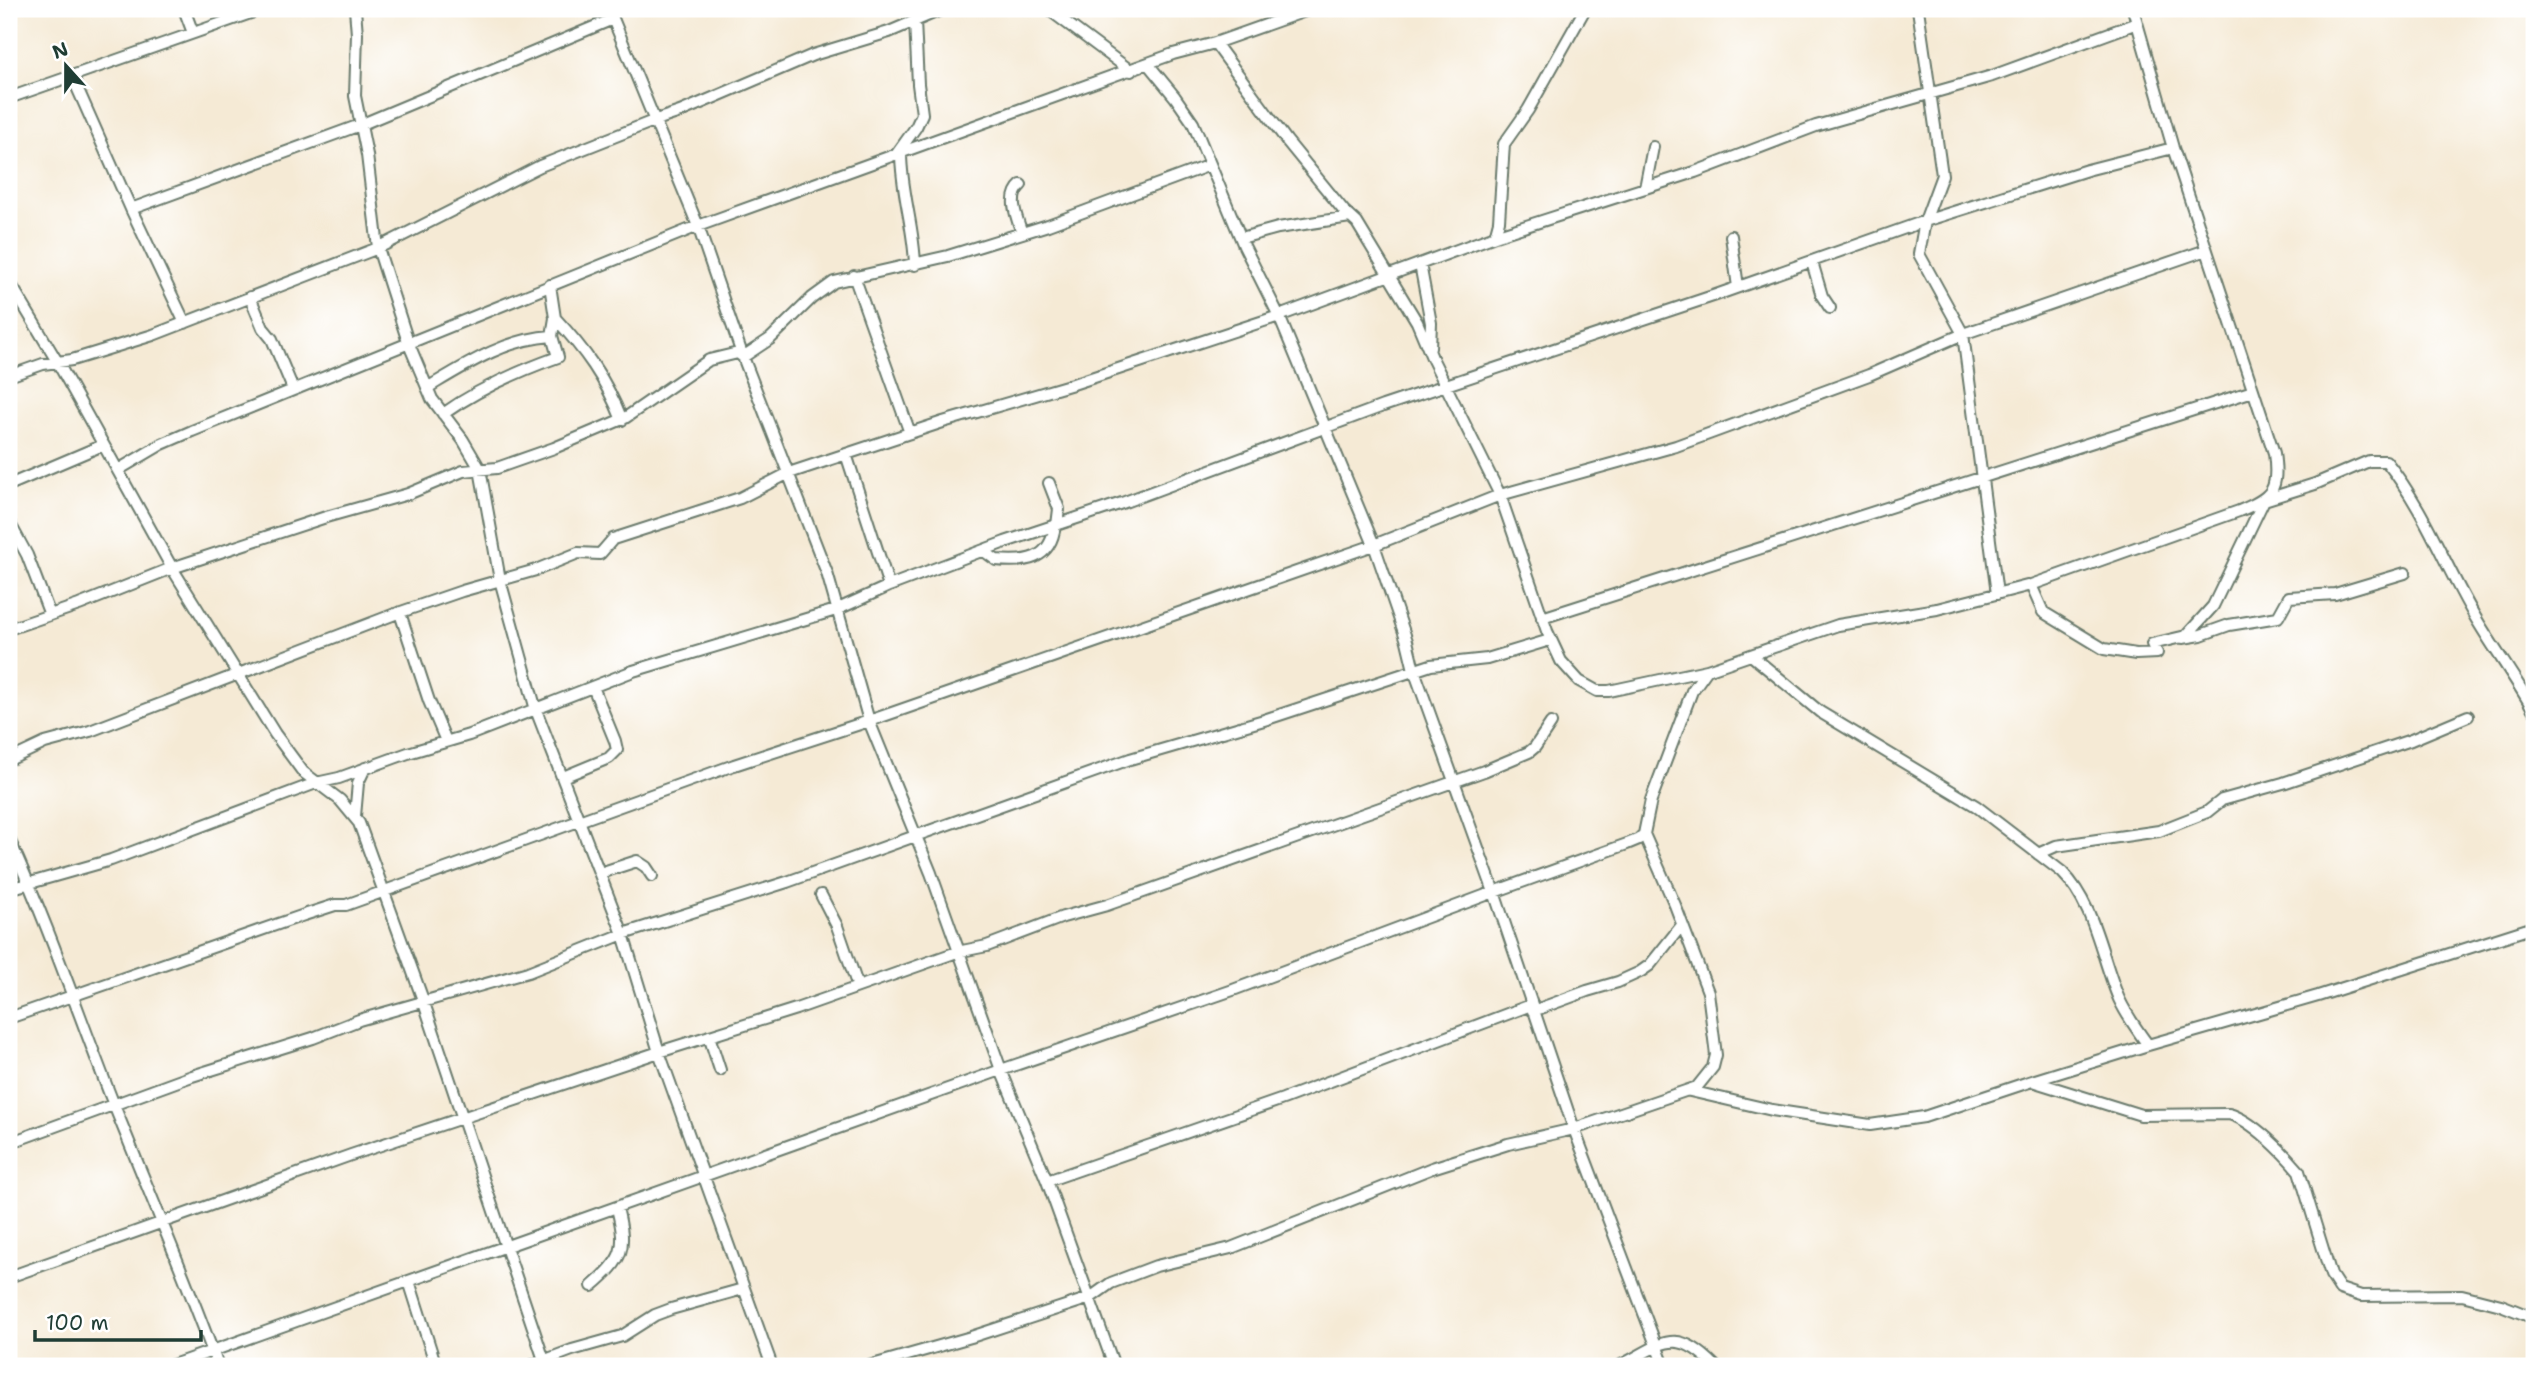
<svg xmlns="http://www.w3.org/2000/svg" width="2543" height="1375" font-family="'Shantell Sans',sans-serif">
	<rect width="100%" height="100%" fill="#fff"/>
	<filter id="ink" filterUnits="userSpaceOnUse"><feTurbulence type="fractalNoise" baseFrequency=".0143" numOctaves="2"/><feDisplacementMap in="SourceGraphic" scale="14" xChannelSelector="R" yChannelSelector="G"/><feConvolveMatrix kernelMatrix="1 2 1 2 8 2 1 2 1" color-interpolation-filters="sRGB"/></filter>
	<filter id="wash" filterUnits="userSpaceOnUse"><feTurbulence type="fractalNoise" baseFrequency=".00686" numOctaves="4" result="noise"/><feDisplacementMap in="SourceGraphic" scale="28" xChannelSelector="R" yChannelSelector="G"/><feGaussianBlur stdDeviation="1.57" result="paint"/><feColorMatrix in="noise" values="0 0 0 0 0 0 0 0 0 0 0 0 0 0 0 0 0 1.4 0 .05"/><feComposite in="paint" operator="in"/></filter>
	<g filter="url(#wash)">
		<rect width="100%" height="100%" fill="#f5ead5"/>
	</g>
	<g filter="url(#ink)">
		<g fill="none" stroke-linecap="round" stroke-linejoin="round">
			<g stroke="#6a7a6c" stroke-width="14">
				<path id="minor" d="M184,9L193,33
					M355,9L357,34L355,96L367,155L378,248L408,342L432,399L463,440L480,469L500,580L536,710L623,934L659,1052L772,1366
					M609,9L698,226L743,357L827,573L869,721L931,873L1001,1070L1047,1181L1114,1366
					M1048,9L1131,71
					M1918,9L1942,175L1925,221L1919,254L1963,334L1997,594
					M1215,43L1287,141L1344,211L1357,223L1417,322L1433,360L1500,495L1547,631L1561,661L1579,681L1597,691H1609L1707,670
					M1148,64L1175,97L1193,123L1244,246L1279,316L1374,545L1407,641L1414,670L1494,892L1574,1129L1664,1366
					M72,76L131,209L185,323
					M9,98L262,9
					M901,153C901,191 914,227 915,265
					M896,155L916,127L922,114L918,84L915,21
					M1021,185C1007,197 1017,218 1022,233
					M1645,188L1653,147
					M131,209L360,125L613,19
					M1495,236L1499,221L1504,144L1528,110L1585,9
					M1731,236L1738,287
					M1241,238L1278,228L1350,217
					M1812,262L1822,296L1830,308
					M1420,264L1431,323L1430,348
					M854,276L910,433
					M9,281L58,363L172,568L275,734L303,772L340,800L359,823L423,1000L546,1366
					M250,297L263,328L272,339L293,389
					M555,318C584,349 606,379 622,420
					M9,376L43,364L72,360L153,335L378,248L540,166L656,120L680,112L813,55L889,32L943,9
					M427,388C467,364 505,339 552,336
					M443,414C478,389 519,371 558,357L552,336L555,318L550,285
					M846,454L889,586
					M118,470L162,444L192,431L698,226L1173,54L1215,43L1311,9
					M1049,483L1059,509L1057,525
					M9,485L103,445
					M9,522L27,555L50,615
					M984,551L996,560C1026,563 1051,560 1055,525
					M2031,585L2043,612L2104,649L2136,654L2157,653L2152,644L2186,636L2213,606L2264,500L2315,484L2369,461H2386C2425,510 2443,562 2474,615C2493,648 2516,678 2534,711
					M400,613L429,701L446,741
					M1542,618L2253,391
					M9,629L79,605L172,568L326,517L408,494L463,471L497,468L554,448L625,418L709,360L738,353L743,357L770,339L812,298L834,282L948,256L1048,225L1210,165
					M2183,638L2201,635L2229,625L2278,617L2289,597L2335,594L2405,573
					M1751,655L1820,712L1976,806L2062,872C2095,905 2101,957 2119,999C2127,1016 2137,1030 2148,1045
					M9,760L45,743L90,731L395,614L462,591L536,570L578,553L600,554L613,539L740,498L789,473L943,422L1073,384L1279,316L1495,236L1695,172L1816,126L1992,76L2137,23
					M563,777L609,758L617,750L615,741L593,687
					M355,816L358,783L365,768
					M9,839C49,926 79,1016 114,1105C149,1192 186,1278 218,1366
					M2038,854L2056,846L2159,831L2207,812L2222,800L2283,783L2411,740L2468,716
					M600,873L637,861L646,867L652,876
					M9,889L111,860L316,783L339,778L408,753L469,735L633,671L836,610L889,586L1005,542L1122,503L1383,406L1716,295L1925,221L2087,170L2173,148
					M821,895L837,926L858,987
					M1533,1011L1587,991L1618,982L1640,972L1650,965L1682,925
					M9,1018L304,915L335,905H346L734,765L869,721L1374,545L1500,495L1676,446L1869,375L1963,334L2206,250
					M709,1036L720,1070
					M2032,1081L2148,1045L2318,996L2534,927
					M1690,1091L1772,1110L1870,1125L1924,1117L2032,1081L2141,1115L2229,1114C2252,1120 2284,1153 2299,1171L2331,1275L2340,1289L2361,1296L2462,1295L2501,1305L2534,1318
					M9,1143L192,1076L313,1038L359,1020L528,972L623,934L787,882L1130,759L1264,720L1431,665L1487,659L1550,640
					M1047,1181L1283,1099L1531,1005
					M9,1277L351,1155L659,1052L796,1009L957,952L987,946L1063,917L1107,905L1484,771L1529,752L1535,747L1551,723
					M409,1281L436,1366
					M592,1286C624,1259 627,1248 617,1208
					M170,1366L1001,1070L1233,990L1494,892L1627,844L1639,839L1644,834L1651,800L1692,691L1707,670L1838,625L1937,609L2031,585L2239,511C2273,497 2279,490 2274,453L2173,148L2133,9
					M530,1366L572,1350L622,1336L655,1315L671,1309L743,1289
					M869,1366L971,1337L1090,1298L1111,1283L1156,1266L1231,1248L1432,1168L1508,1144L1574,1129L1697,1087L1713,1067L1716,1055L1708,992L1675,905L1644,834
					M1619,1366C1662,1345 1674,1324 1715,1366"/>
			</g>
			<use href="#minor" stroke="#fff" stroke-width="10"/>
		</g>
	</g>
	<rect width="2543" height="1375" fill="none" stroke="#fff" stroke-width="35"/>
	<g transform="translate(66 66) rotate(339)" stroke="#ffffff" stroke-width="5" paint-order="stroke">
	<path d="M0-5L12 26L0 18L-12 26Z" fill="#1f3d34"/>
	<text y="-10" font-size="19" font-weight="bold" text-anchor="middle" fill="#1f3d34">N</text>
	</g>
	<path d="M35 1330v10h166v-10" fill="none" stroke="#1f3d34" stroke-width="3.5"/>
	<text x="46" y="1330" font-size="21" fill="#1f3d34" stroke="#ffffff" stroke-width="5" paint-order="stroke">100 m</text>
</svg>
